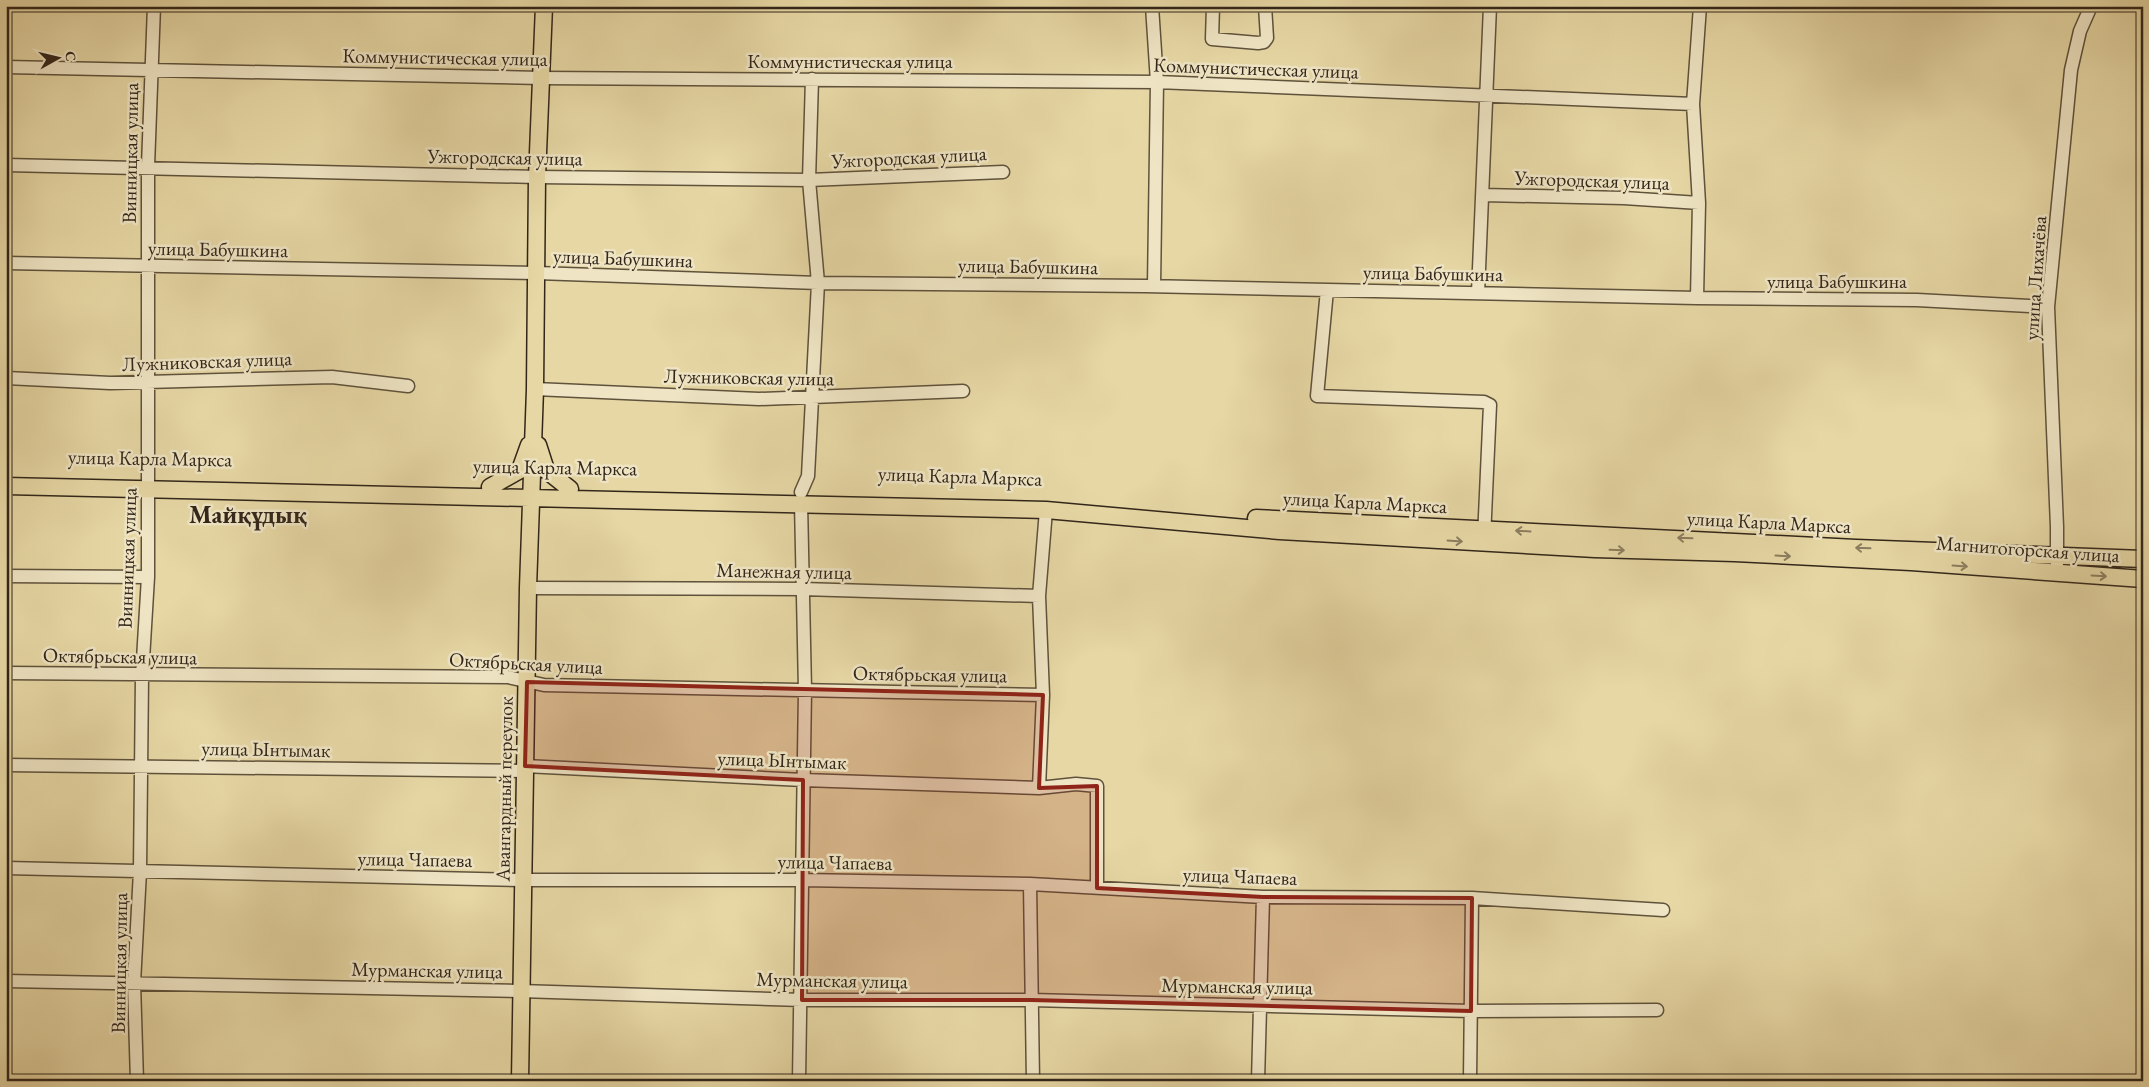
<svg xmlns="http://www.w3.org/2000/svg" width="2149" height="1087" font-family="'EB Garamond',serif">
	<rect width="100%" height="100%" fill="#e6d7a4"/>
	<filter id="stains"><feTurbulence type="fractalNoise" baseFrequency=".004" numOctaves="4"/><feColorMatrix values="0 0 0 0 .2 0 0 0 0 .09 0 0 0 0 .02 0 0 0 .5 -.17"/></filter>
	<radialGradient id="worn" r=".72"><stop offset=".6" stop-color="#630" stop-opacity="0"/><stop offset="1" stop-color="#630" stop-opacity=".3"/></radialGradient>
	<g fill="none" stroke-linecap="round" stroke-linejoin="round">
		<g stroke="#5f523c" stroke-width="15">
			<path id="minor" d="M1152,6L1157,82L1154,286
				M1213,6L1212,39L1258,43L1264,42L1267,38L1265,6
				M6,67L541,78L1157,82L1693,104
				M6,165L537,177L809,180L1003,172
				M1483,195L1624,198L1699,203
				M6,263L537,273L818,283L1145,286L1697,298L1917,300L2048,307
				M1327,290L1317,396L1484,402L1490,405L1484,538
				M1478,293L1490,6
				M1697,298L1699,203L1693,104L1700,6
				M6,378L110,383L332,377L408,386
				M535,389L759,399L963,391
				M801,492L808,476L818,283L809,180L812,79
				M2057,564V527L2048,307L2071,70L2080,31L2091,6
				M6,576L148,577
				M528,588L802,589L1039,596
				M6,673L508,677L544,685L1043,695
				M6,765L524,771
				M525,766L803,780L1039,788L1076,784L1097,786V888
				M1039,788L1043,695L1039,596L1046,510
				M6,868L523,880H802L1030,884L1263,897L1472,898L1663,910
				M1030,884L1033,1081
				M6,981L520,991L802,1000H1031L1471,1011L1657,1010
				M137,1081L134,983L140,871L142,676L148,577V166L154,6
				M799,1081L805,690L801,503
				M1258,1081L1263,897
				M1470,1081L1472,898"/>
		</g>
		<g stroke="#32261a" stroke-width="19">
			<path id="major" d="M538,445L546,470L570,489
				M6,486L1046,510L1280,531L1595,549L1735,553L1911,562L2143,579
				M490,487L520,470L529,445
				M1256,518L1856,548L2143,559
				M520,1081L528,588L535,389L537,177L544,6"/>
		</g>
		<use href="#minor" stroke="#efe5c4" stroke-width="12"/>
		<use href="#major" stroke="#e6d7a4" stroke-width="16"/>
	</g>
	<defs><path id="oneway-shaft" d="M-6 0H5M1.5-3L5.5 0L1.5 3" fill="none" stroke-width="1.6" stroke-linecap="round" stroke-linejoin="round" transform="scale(1.25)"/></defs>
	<g stroke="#8c7e5f">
		<use href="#oneway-shaft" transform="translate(1523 531) rotate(-177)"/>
		<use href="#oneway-shaft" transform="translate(1685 538) rotate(-178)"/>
		<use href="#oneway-shaft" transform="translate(1455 541) rotate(4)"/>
		<use href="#oneway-shaft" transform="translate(1863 548) rotate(-178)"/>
		<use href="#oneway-shaft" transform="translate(1617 550) rotate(2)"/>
		<use href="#oneway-shaft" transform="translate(1783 556) rotate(3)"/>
		<use href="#oneway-shaft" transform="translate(1960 566) rotate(4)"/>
		<use href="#oneway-shaft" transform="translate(2099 576) rotate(3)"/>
	</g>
	<path fill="#8f2418" fill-opacity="0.2" stroke="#8f2418" stroke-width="4" stroke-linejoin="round" d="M527,682L1043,695L1039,788L1097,786V888L1263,897L1472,898L1471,1011L1031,1000H802L803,780L525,766Z"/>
	<g text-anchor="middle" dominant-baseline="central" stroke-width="5" stroke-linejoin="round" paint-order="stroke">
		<g font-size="20" fill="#32261a" stroke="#efe5c4">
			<text transform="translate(445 57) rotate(1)">Коммунистическая улица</text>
			<text x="850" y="61">Коммунистическая улица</text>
			<text transform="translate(1256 68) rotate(2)">Коммунистическая улица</text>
			<text transform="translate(130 153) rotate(-89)">Винницкая улица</text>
			<text transform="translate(505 157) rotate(1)">Ужгородская улица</text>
			<text transform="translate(909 157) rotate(-3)">Ужгородская улица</text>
			<text transform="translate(1592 180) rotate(2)">Ужгородская улица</text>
			<text transform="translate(218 249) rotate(1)">улица Бабушкина</text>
			<text transform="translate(623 258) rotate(2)">улица Бабушкина</text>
			<text transform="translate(1028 266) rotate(1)">улица Бабушкина</text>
			<text transform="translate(1433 273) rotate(1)">улица Бабушкина</text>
			<text transform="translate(2035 278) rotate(-86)">улица Лихачёва</text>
			<text x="1837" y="281">улица Бабушкина</text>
			<text transform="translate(207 361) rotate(-2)">Лужниковская улица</text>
			<text transform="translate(749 377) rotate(1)">Лужниковская улица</text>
			<text transform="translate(150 458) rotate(1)">улица Карла Маркса</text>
			<text transform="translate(555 467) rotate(1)">улица Карла Маркса</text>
			<text transform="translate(960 476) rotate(2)">улица Карла Маркса</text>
			<text transform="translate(1365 502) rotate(3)">улица Карла Маркса</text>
			<text transform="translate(1769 522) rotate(3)">улица Карла Маркса</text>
			<text transform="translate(2028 549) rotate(4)">Магнитогорская улица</text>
			<text transform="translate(127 558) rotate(-88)">Винницкая улица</text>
			<text transform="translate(784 571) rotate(1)">Манежная улица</text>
			<text transform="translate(120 656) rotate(1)">Октябрьская улица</text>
			<text transform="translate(526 663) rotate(3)">Октябрьская улица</text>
			<text transform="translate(930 674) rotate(1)">Октябрьская улица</text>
			<text transform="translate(266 749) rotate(1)">улица Ынтымак</text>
			<text transform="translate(782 760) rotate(2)">улица Ынтымак</text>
			<text transform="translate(504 789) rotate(-89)">Авангардный переулок</text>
			<text transform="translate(415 859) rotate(1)">улица Чапаева</text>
			<text transform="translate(835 862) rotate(1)">улица Чапаева</text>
			<text transform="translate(1240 876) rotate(2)">улица Чапаева</text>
			<text transform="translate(119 963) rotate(-89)">Винницкая улица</text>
			<text transform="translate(427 970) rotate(1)">Мурманская улица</text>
			<text transform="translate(832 980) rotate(1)">Мурманская улица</text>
			<text transform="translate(1237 986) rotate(1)">Мурманская улица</text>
		</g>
		<g font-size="25" font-weight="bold" fill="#32261a" stroke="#efe5c4">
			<text x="248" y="514">Майқұдық</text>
		</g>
	</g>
	<rect width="2149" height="1087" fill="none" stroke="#e6d7a4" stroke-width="25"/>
	<rect x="8" y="8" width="2134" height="1072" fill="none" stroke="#32261a" stroke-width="2.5"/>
	<rect x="12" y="12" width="2124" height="1062" fill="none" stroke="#32261a"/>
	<g transform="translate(58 58) rotate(82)" stroke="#efe5c4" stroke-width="4" paint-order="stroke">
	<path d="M0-4L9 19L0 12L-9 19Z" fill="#32261a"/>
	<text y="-8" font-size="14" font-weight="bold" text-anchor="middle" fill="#32261a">С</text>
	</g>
	<rect width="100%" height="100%" filter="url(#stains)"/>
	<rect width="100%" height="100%" fill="url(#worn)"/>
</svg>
